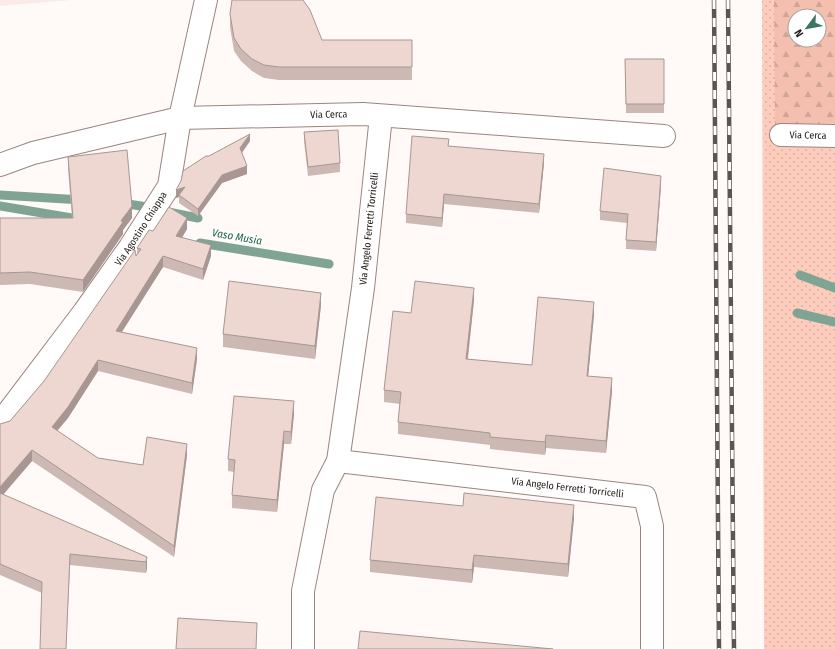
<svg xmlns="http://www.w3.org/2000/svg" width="835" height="649" font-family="'Fira Sans Condensed',sans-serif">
	<defs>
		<pattern id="grass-dots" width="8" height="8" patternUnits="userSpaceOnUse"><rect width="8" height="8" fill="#feccbd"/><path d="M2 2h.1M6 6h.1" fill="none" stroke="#d9afa2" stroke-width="1.8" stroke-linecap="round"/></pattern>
		<pattern id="forest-firs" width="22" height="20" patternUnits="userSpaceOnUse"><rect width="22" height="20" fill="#f4bfaf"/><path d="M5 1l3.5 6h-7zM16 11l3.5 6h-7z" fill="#d1a496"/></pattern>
	</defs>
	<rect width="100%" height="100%" fill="#fffaf8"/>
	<path fill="#f9ece8" d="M0,0H72L0,6Z"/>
	<path fill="url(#grass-dots)" fill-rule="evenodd" d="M762,0H835V649H764ZM795,16H819V40H795Z"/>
	<path fill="url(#forest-firs)" fill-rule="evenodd" d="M774,0H835V123L775,125ZM795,16H819V40H795Z"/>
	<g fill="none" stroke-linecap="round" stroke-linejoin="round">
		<path stroke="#80a493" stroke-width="9" d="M0,195L82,200
			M121,203L154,208
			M0,206L84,220
			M168,212L198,218
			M200,243L329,264
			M800,275L835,288
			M797,313L835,322"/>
		<g stroke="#9a857e" stroke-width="24">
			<g id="minor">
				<path id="s1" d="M781,135L835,136"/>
				<path id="s2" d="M0,165L33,153L180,118L363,114L664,136"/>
				<path id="s3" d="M0,423L84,312L130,247L169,186L180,118L206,0"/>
				<path id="s4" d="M338,461L645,497L652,526V649"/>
				<path id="s5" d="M303,649V591L323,490L338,461L363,288L381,116"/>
			</g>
		</g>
		<use href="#minor" stroke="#fff" stroke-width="22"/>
		<g stroke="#5c5452" stroke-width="4.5">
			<path id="rail" d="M714,0L719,649
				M728,0L734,649"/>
		</g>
		<use href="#rail" stroke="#fff" stroke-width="3" stroke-dasharray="9" stroke-linecap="butt"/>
	</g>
	<path fill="#cdb9b3" d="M230,14L322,40H412V80H279L264,78L252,71L241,61L234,51L230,27Z
		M625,59H664V113H626Z
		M304,132L340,163V172L308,176L304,141Z
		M250,141L242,153L247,174L222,183L198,216L179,203V197L176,198L209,156Z
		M449,146L544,163L539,213L444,204L442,227L406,223V214Z
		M68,157L132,218L123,230V234L83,292L30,284L0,285V218H72L68,169Z
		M661,185L656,251L626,249V240L627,223L600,220V211Z
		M187,229L182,238L211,256L203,280L163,267L122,332L197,359L192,394L98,371L68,418L57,431L98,458L143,465L187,455L174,557L32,461L3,495L147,557V568L146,573L70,565L42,593L0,575V424L10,421L44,381L136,256L137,254V248L153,231Z
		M474,300L468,359L532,365L594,315L588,376L612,391L606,453L546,448L545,455L490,449V445L398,434V422L400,404L384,402V390L411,313Z
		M321,305L315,359L223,347V334Z
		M294,414L291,444H284L277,512L232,508V495L234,472L228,471V459Z
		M574,518L568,577L474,567L472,583L370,572V560Z"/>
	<path fill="#a79692" d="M250,134V141L240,155V148Z
		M544,154V163L539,213V204Z
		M247,166V174L222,183L198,216V209L222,175Z
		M661,176V185L656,251V242Z
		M185,187L179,195V197L176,198V190Z
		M444,194V204L442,227V218Z
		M132,206V218L123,230V234L83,292V280L121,221Z
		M187,218V229L176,247V236Z
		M211,245V256L203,280V269Z
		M163,256V267L116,341V331Z
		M474,288V300L466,372V359Z
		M321,293V305L315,359V346Z
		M594,302V315L587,389V376Z
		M197,348V359L192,394V383Z
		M98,360V371L68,418L52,437V427Z
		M612,378V391L606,453V441Z
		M294,401V414L291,444V432Z
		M284,431V444L277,512V500Z
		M546,435V448L545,455V442Z
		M187,444V455L174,557V546Z
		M32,450V461L0,498V487Z
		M574,505V518L568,577V564Z
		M70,554V565L66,649Z
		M474,555V567L472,583V570Z
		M147,557V568L146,573V562Z"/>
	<path fill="#eed7d0" stroke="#a79692" d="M232,0H303L310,10L322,40H412V67H279L264,65L252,59L241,49L234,38L230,14Z
		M625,59H664V104H626Z
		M338,130L340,163L308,167L304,132Z
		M250,134L240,148L247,166L222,175L198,209L179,195L185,187L176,190L181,181L183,171L206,156H209Z
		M412,136L449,139L448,146L544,154L539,204L444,194L442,218L406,214Z
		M127,150L132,206L121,221L123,222L83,280L30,272L0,273V218H73L68,157Z
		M604,168L661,176L656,242L626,240L628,214L600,211Z
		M169,207L187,218L176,236L211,245L203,269L163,256L116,331L197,348L192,383L98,360L68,407L52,427L98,458L143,465L147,437L187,444L174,546L32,450L0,487V424L10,421L44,381L135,250L136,256L141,249L137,248L149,230L153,231Z
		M229,281L321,293L315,346L223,334Z
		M415,281L474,288L466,359L532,365L538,297L594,302L587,376L612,378L606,441L546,435L545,442L490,437V433L398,422L401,392L384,390L393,311L411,313Z
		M234,396L294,401L291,432L284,431L277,500L232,495L235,460L228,459Z
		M0,493L147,557L146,562L70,554L66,649H40L42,582L0,564Z
		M464,493L574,505L568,564L474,555L472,570L370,560L376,497L463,506Z
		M178,618L257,623L256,649H176Z
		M360,631L553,649H358Z"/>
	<g text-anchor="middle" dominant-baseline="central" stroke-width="4" stroke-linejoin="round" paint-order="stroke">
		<g font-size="10" fill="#221a17" stroke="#fff">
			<text stroke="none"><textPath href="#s2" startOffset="335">Via Cerca</textPath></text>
			<text stroke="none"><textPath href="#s1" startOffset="27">Via Cerca</textPath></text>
			<text stroke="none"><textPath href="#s3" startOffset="240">Via Agostino Chiappa</textPath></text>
			<text stroke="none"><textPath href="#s5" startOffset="428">Via Angelo Ferretti Torricelli</textPath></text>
			<text stroke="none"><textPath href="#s4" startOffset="231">Via Angelo Ferretti Torricelli</textPath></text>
		</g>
		<g font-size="11" font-style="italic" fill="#1b5e48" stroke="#fff">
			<text transform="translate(237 237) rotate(10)">Vaso Musia</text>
		</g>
	</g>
	<g transform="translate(807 28) rotate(238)"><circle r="19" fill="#ffffff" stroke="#a7a3a2"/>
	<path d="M0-3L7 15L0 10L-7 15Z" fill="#3b7660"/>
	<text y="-6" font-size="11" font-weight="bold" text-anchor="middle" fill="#221a17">N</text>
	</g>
</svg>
